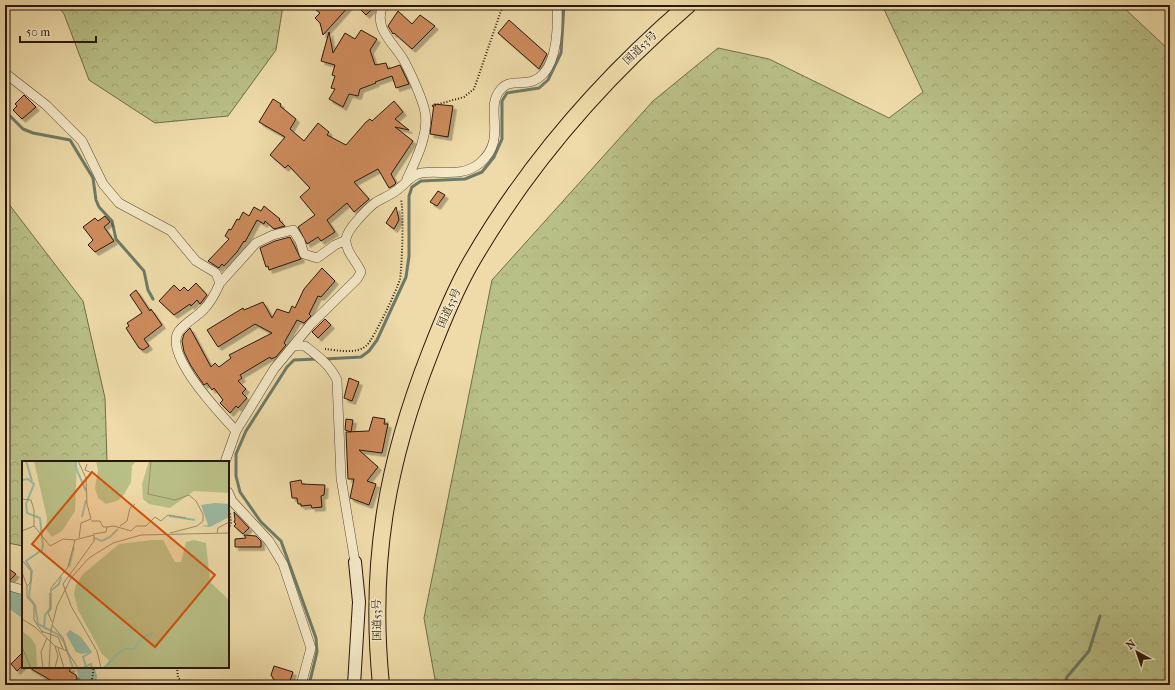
<svg xmlns="http://www.w3.org/2000/svg" width="1175" height="690" font-family="'IM FELL French Canon','Noto Serif JP',serif">
	<defs>
		<pattern id="forest-crowns" width="20" height="18" patternUnits="userSpaceOnUse"><rect width="20" height="18" fill="#b9c087"/><path d="M2 6a3 3 0 1 1 6 0M12 15a3 3 0 1 1 6 0" fill="none" stroke="#9fa473"/></pattern>
		<filter id="shadow"><feDropShadow dx="3.5" dy="3.5" stdDeviation="0" flood-color="#0004"/></filter>
	</defs>
	<rect width="100%" height="100%" fill="#eedba9"/>
	<filter id="stains"><feTurbulence type="fractalNoise" baseFrequency=".005" numOctaves="4"/><feColorMatrix values="0 0 0 0 .2 0 0 0 0 .09 0 0 0 0 .02 0 0 0 .5 -.17"/></filter>
	<radialGradient id="worn" r=".72"><stop offset=".6" stop-color="#630" stop-opacity="0"/><stop offset="1" stop-color="#630" stop-opacity=".3"/></radialGradient>
	<path fill="url(#forest-crowns)" stroke="#716c48" d="M57,5H283L276,50L228,116L155,123L89,80L64,14Z
		M882,5H1121L1170,51V685H436L424,618L492,280L653,101L718,48L769,59L889,118L923,92Z
		M5,199L83,301L105,398L107,462H23V546L8,543L5,538Z"/>
	<g fill="none" stroke-linecap="round" stroke-linejoin="round">
		<path stroke="#6d7a66" stroke-width="3" d="M5,111L23,129L33,133L70,140L93,178L96,200L99,207L112,221L116,239L144,271L148,290L153,299
			M325,359L361,357L369,351L377,340L406,277L409,256V196L412,187L421,181L465,179L482,172L494,157L502,139V101L507,93L539,88L548,80L561,53L564,5
			M309,685L317,652L316,638L281,541L261,522L240,492L236,476V454L246,431L287,367L294,360L317,359
			M1064,685L1067,677L1089,651L1100,616"/>
		<path stroke="#9abca4" stroke-width="18" d="M5,594L23,608
			M84,685L88,677L85,667"/>
	</g>
	<path fill="#ce8b5b" stroke="#291709" filter="url(#shadow)" d="M320,5H350L323,35L320,23L315,18L320,13L316,10Z
		M363,5H376L366,15L360,9Z
		M398,11L412,24L420,15L435,26L412,49L394,33L393,34L388,26Z
		M509,20L547,54L539,69L498,33Z
		M361,30L377,39L370,50L375,65L386,63L388,69L400,65L409,84L396,88L392,76L375,82L376,83L360,89L358,96L349,94L343,107L329,99L335,89L331,88L335,76L332,75L335,65L321,61L329,32L333,53L345,33L355,39Z
		M24,95L36,107L22,119L13,110L17,106L15,104Z
		M273,99L281,104L280,106L296,119L290,129L304,141L318,123L329,132L327,135L346,145L366,122L370,119L372,121L394,101L403,112L395,119L409,130L395,127L413,141L391,174L396,183L394,185L389,188L378,169L354,182L369,199L354,212L347,203L327,220L335,232L321,241L318,237L307,244L298,227L315,215L300,197L310,188L288,165L285,168L270,155L285,137L259,122Z
		M434,104L453,106L448,137L430,134Z
		M438,191L445,195L437,206L430,202Z
		M264,206L280,219L279,220L285,226L274,229L265,221L264,224L257,220L245,242L244,241L237,252L224,266L222,264L219,268L208,261L229,239L225,236L229,229L231,230L237,219L239,220L243,212L249,216L254,207L261,211Z
		M396,207L399,220L394,229L386,223Z
		M105,216L110,222L104,227L114,241L95,252L88,245L93,240L83,227L95,218L98,221Z
		M290,237L301,259L269,270L268,266L266,267L260,248L275,241Z
		M322,268L335,281L321,297L318,296L309,314L311,316L304,323L297,320L284,343L286,345L276,357L271,359L270,357L240,375L242,378L238,381L246,389L242,393L247,398L238,408L236,406L230,413L220,403L223,400L214,388L212,390L207,383L204,385L191,366L184,352L182,341L184,334L190,328L211,367L215,363L219,367L231,358L229,355L272,333L255,324L218,347L207,330L243,308L244,310L263,302L272,318L277,309L289,313L292,306L295,308L304,289Z
		M196,283L207,295L200,304L197,300L191,306L190,304L174,315L159,301L174,285L180,291L184,287L188,291Z
		M136,290L150,311L151,309L162,325L144,339L149,346L143,350L139,348L126,328L129,326L127,323L142,313L130,295Z
		M325,319L331,325L318,338L312,332Z
		M349,378L359,382L352,401L344,398Z
		M373,417L385,419L384,424H388L382,453L359,450L378,467L367,481L376,484L369,505L350,498L354,479H348L346,432L369,431Z
		M346,419L353,420L351,432L345,430Z
		M301,480L302,484L325,485L324,495L321,496L322,507L312,508L311,505L301,506V504H298L297,498H292L290,482Z
		M234,512L249,528L243,534L234,526L236,524L234,522L235,520Z
		M244,535L256,536L261,541V547H235V539L246,538Z
		M9,569L16,574L10,580L5,581V573Z
		M23,652V665L17,671L11,664Z
		M274,666L293,672L290,681L285,684L274,680L271,675Z
		M28,667H72L69,671L76,675L77,678L73,685H59Z"/>
	<g fill="none" stroke-linecap="round" stroke-linejoin="round">
		<g stroke="#5a4831" stroke-width="10">
			<path id="street" d="M383,5C373,28 392,41 403,59C409,69 423,100 425,112C429,134 416,160 407,179
				M5,73L46,105L82,141L103,184L119,203L171,231L196,261L216,273L220,283C216,292 212,301 204,309C197,317 186,322 179,331C162,354 222,415 236,431
				M220,283L256,243L273,235L293,230L300,241L304,254L317,258L335,245L346,240
				M293,346L311,324L357,279L361,272C357,261 345,252 346,239C347,229 368,208 376,202C383,198 391,195 397,190C406,184 410,175 421,173C441,170 462,178 480,163C509,138 483,109 501,89C510,79 522,85 533,81C558,71 558,27 557,5
				M225,462L236,431L274,369L293,346H305C318,356 330,365 337,380L341,478L355,562
				M228,492L232,501L269,541L283,564L311,648L301,685
				M5,588L9,586L23,590"/>
		</g>
		<g stroke="#291709" stroke-width="14">
			<path id="secondary" d="M354,685L359,602L355,562"/>
		</g>
		<g stroke="#291709" stroke-width="18">
			<path id="highway" d="M381,685C369,564 386,465 430,353C442,322 454,292 470,264C527,165 602,79 688,5"/>
		</g>
		<path stroke="#291709" stroke-width="2" stroke-dasharray="1 2" stroke-linecap="butt" d="M432,106L464,97L474,89L503,5
			M325,349C337,350 357,355 367,345C374,338 397,290 400,279C402,266 404,212 401,199
			M228,532L231,523L230,512
			M177,667L178,678L187,685
			M91,685L94,667"/>
		<use href="#street" stroke="#f4e8c7" stroke-width="9"/>
		<use href="#secondary" stroke="#f4e8c7" stroke-width="12"/>
		<use href="#highway" stroke="#eedba9" stroke-width="16"/>
	</g>
	<g text-anchor="middle" dominant-baseline="central" stroke-width="3" stroke-linejoin="round" paint-order="stroke">
		<g font-size="11" fill="#291709" stroke="#f4e8c7">
			<text transform="translate(640 48) rotate(-44)">国道53号</text>
			<text transform="translate(449 308) rotate(-66)">国道53号</text>
			<text transform="translate(377 620) rotate(-91)">国道53号</text>
		</g>
	</g>
	<g transform="translate(22 461)">
		<rect width="207" height="207" fill="#eedba9"/>
		<path d="M12,0H55L53,50L40,70L30,76L24,68L25,57ZM74,0H114L110,5L109,21L101,35L95,40L84,43L76,37L73,27L76,9ZM127,0H207V32L172,30L148,47L127,43L121,38L120,23ZM130,79H141L153,101H159L164,81L172,79L184,82L188,121L207,139V207H84L87,199L80,193L56,149L52,133L54,124L61,113L97,83ZM0,170L9,177L14,185L15,207H0Z" fill="#b9c087"/>
		<path d="M193,42L207,43V56L188,66L179,65L186,64L179,44ZM48,169L59,176L70,191L60,193L54,191L44,173Z" fill="#9abca4"/>
		<path fill="none" stroke="#9abca4" stroke-width="2" d="M4,0L10,20M54,0V7L64,30M0,19L6,18L12,23L4,43L5,52L18,57L21,85L20,89L4,100L10,110L7,136L13,144L16,163L37,174L42,181L51,207M147,55L173,59M60,56L64,39M72,77L80,80L88,76L96,68M47,106L52,86M30,129L37,123L39,116M22,166L23,154L28,147V132M64,205L61,196L69,191M61,207L69,203L70,207M82,207L94,194L103,188H112L121,176L131,172"/>
		<path fill="none" stroke="#9f8d69" stroke-width="1" d="M56,0L64,17L65,43L69,58L59,62L57,77M129,0L126,33L153,39L167,34L174,40L181,53V60L175,65L148,72M64,17L70,12L63,9L65,3M0,38L9,39L12,49V65M69,60H78L81,66H85M98,65L105,60L108,47L113,43M0,70L12,65L28,85L41,78L53,79L72,74V80L41,123L49,145L75,190L79,207M195,72L196,67L207,61M71,73L84,71L85,66L92,65L109,70L114,65H124L133,56L139,60L146,54L164,57M0,99L9,110V121L5,125M0,111L5,125V136L12,144V159L21,172M0,158L13,166L33,185L45,190L56,207M30,161L26,152L29,148V127L46,106L53,79M31,165L41,177L45,190M19,170L36,176L41,188M33,185L36,195L33,207M0,186L9,207M36,187L42,207M21,207L19,191L25,177M27,207L29,169L35,145L49,117L67,97L91,82L119,74L207,72"/>
		<path fill="#d5520c" fill-opacity="0.15" stroke="#d5520c" stroke-width="2" d="M70,11L193,114L133,186L10,83Z"/>
		<rect width="207" height="207" fill="none" stroke="#291709" stroke-width="2"/>
	</g>
	<rect width="1175" height="690" fill="none" stroke="#eedba9" stroke-width="20"/>
	<rect x="6" y="6" width="1163" height="678" fill="none" stroke="#291709" stroke-width="2"/>
	<rect x="10" y="10" width="1155" height="670" fill="none" stroke="#291709"/>
	<g transform="translate(1137 652) rotate(320)" stroke="#f4e8c7" stroke-width="3" paint-order="stroke">
	<path d="M0-3L7 15L0 10L-7 15Z" fill="#291709"/>
	<text y="-6" font-size="11" font-weight="bold" text-anchor="middle" fill="#291709">N</text>
	</g>
	<path d="M20 36v6h76v-6" fill="none" stroke="#291709" stroke-width="2"/>
	<text x="26" y="36" font-size="12" fill="#291709" stroke="#f4e8c7" stroke-width="3" paint-order="stroke">50 m</text>
	<rect width="100%" height="100%" filter="url(#stains)"/>
	<rect width="100%" height="100%" fill="url(#worn)"/>
</svg>
